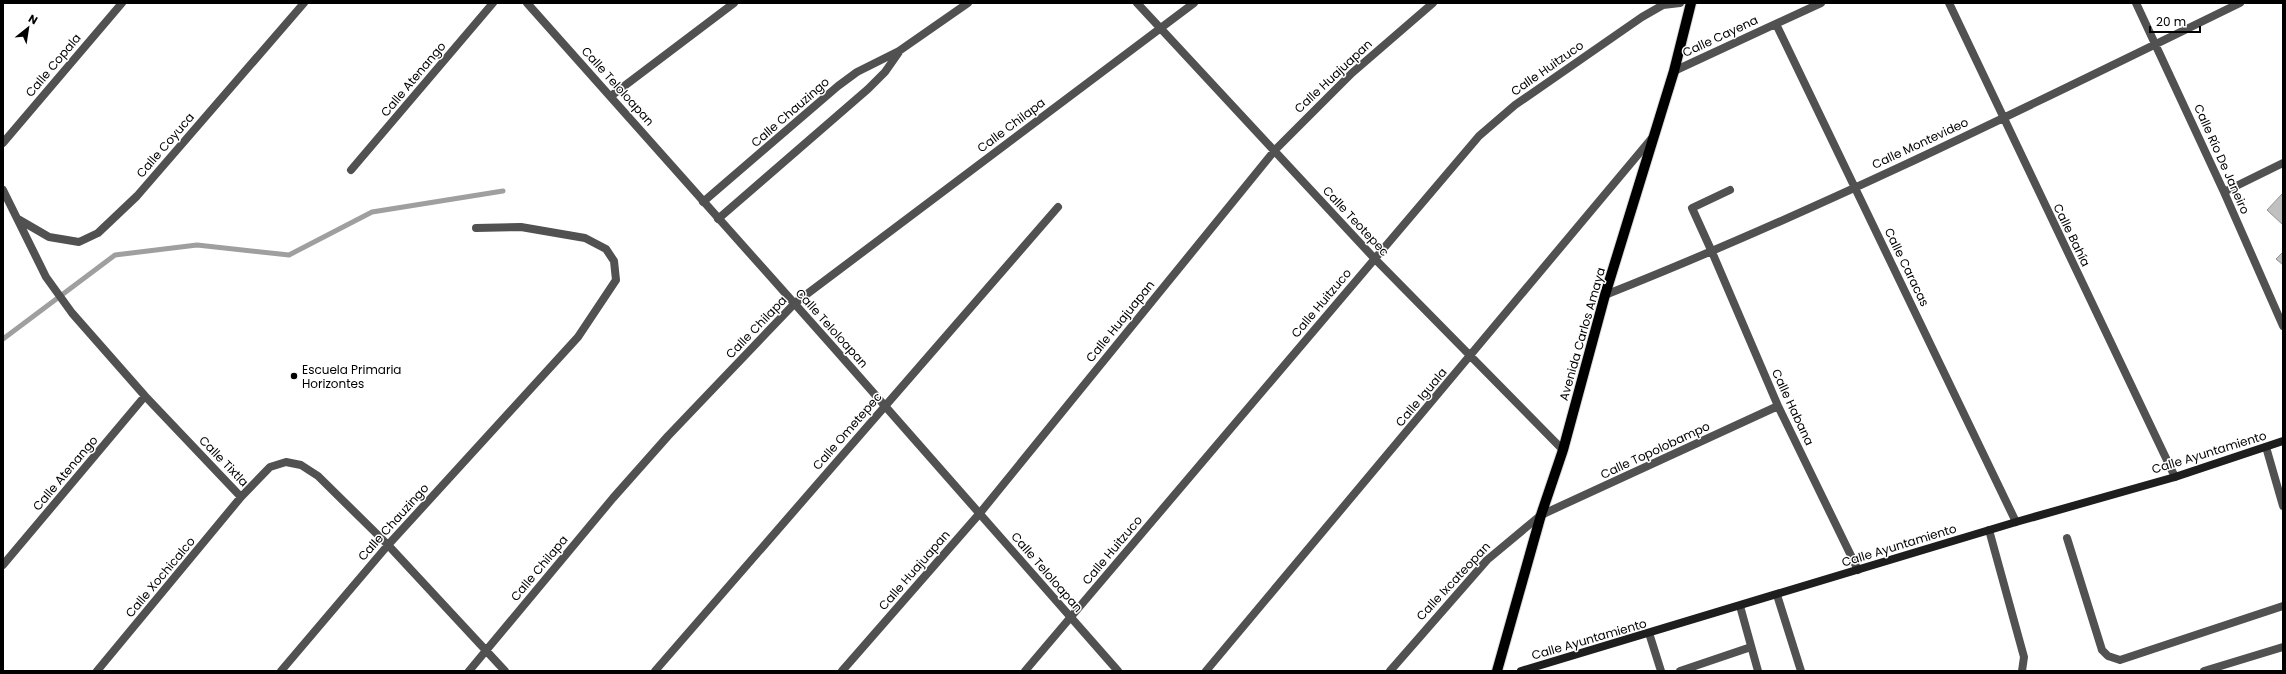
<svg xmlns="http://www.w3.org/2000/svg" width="2286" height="674" font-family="Poppins,sans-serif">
	<rect width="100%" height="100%" fill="#fff"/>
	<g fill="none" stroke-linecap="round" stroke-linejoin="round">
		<path stroke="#9f9f9f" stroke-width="5" d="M3,339L115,255L197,245L289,255L372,212L503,191"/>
	</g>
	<path fill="#c0c0c0" stroke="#959595" d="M2283,193V225L2267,210Z
		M2283,252V265L2276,259Z"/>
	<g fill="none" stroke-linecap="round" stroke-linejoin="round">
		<g stroke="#dbdbdb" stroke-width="12">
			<path id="primary" d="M1497,671L1541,515L1563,450L1605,295L1674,71L1691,3"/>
		</g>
		<path stroke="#515151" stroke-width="8" d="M1712,252L1692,208L1730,190
			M2266,447L2283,506
			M1989,530L2024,657L2022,671
			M2067,538L2102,650L2108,656L2120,660L2283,606
			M1740,606L1758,671
			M1649,633L1661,671
			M1680,671L1751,647"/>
		<path stroke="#515151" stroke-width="8" d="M1137,3L1374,258L1563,450
			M1949,3L2175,477
			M2136,3L2224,192L2283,326
			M1776,24L2016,522
			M1674,71L1821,3
			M611,96L734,3
			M3,143L122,3
			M351,170L493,3
			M3,190L46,277L72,313L145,396L241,497
			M2224,192L2283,163
			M703,202L838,86L857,72L899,51L968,3
			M18,219L49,237L79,242L98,233L137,196L304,3
			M718,219L868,89L885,72L899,52
			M1712,252L1778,406L1858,570
			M1605,295C1822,209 2031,105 2240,3
			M3,565L145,396
			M1777,595L1801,671
			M97,671L241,497L270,467L286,462L301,465L318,476L388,545L505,671
			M281,671L388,545L578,337L616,280L614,261L606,249L585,238L521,227L476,228
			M469,671L613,498L668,436L795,303L1194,3
			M655,671L1058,207
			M842,671L980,513L1275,150L1352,73L1433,3
			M1025,671L1479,136L1515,105L1642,17L1663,5L1680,3
			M1206,671L1652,138
			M1390,671L1487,560L1541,515L1778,406
			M2204,671L2283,647"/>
		<path stroke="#515151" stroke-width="8" d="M527,3L834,348L1118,671"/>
		<path stroke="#1e1e1e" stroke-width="8" d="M1521,671L2016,522L2175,477L2283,441"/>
		<use href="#primary" stroke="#000" stroke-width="10"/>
	</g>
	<circle fill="#000" stroke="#fff" stroke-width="1.5" cx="294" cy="376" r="4"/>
	<g text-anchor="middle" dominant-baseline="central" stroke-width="3" stroke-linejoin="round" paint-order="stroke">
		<g font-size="12" fill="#000" stroke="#fff">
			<text transform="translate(1720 36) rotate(-25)">Calle Cayena</text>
			<text transform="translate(53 65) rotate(-50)">Calle Copala</text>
			<text transform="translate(1547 68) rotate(-35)">Calle Huitzuco</text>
			<text transform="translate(1333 76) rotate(-43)">Calle Huajuapan</text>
			<text transform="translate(413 79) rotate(-50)">Calle Atenango</text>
			<text transform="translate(618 86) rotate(48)">Calle Teloloapan</text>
			<text transform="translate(790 112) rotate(-41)">Calle Chauzingo</text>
			<text transform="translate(1011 125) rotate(-37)">Calle Chilapa</text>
			<text transform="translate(1920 143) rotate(-25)">Calle Montevideo</text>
			<text transform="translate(165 145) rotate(-49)">Calle Coyuca</text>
			<text transform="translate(2222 159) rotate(66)">Calle Río De Janeiro</text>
			<text transform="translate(1356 221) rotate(47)">Calle Teotepec</text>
			<text transform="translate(2072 235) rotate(64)">Calle Bahía</text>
			<text transform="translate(1907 267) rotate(64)">Calle Caracas</text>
			<text transform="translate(1321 303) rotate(-50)">Calle Huitzuco</text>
			<text transform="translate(1120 321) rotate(-51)">Calle Huajuapan</text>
			<text transform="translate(756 327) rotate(-46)">Calle Chilapa</text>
			<text transform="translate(832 328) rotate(48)">Calle Teloloapan</text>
			<text transform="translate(1582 334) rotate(-74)">Avenida Carlos Amaya</text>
			<text transform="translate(1421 397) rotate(-50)">Calle Iguala</text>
			<text transform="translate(1793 407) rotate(65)">Calle Habana</text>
			<text transform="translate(847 431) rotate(-49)">Calle Ometepec</text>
			<text transform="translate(1655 450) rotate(-25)">Calle Topolobampo</text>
			<text transform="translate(2209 452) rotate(-17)">Calle Ayuntamiento</text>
			<text transform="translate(224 461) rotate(46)">Calle Tixtla</text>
			<text transform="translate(65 473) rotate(-50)">Calle Atenango</text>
			<text transform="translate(393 522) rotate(-48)">Calle Chauzingo</text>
			<text transform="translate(1899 545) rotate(-17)">Calle Ayuntamiento</text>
			<text transform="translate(1112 550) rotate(-50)">Calle Huitzuco</text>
			<text transform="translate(539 568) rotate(-50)">Calle Chilapa</text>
			<text transform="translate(914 570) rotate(-49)">Calle Huajuapan</text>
			<text transform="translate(1047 572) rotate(49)">Calle Teloloapan</text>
			<text transform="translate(160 577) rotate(-50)">Calle Xochicalco</text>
			<text transform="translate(1453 581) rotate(-47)">Calle Ixcateopan</text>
			<text transform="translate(1589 639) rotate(-16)">Calle Ayuntamiento</text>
		</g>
		<g font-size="12" fill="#000" stroke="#fff" text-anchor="start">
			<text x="302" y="369">Escuela Primaria<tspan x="302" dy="14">Horizontes</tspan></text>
		</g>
	</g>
	<rect width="2286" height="674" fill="none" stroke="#000000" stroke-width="8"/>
	<g transform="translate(28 28) rotate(30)" stroke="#ffffff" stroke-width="3" paint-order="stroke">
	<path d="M0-3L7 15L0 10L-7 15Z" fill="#000000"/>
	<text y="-6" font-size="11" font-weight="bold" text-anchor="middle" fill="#000000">N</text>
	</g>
	<path d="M2150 26v6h50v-6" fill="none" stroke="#000000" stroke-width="2"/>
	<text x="2156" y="26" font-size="12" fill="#000000" stroke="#ffffff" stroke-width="3" paint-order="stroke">20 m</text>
</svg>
